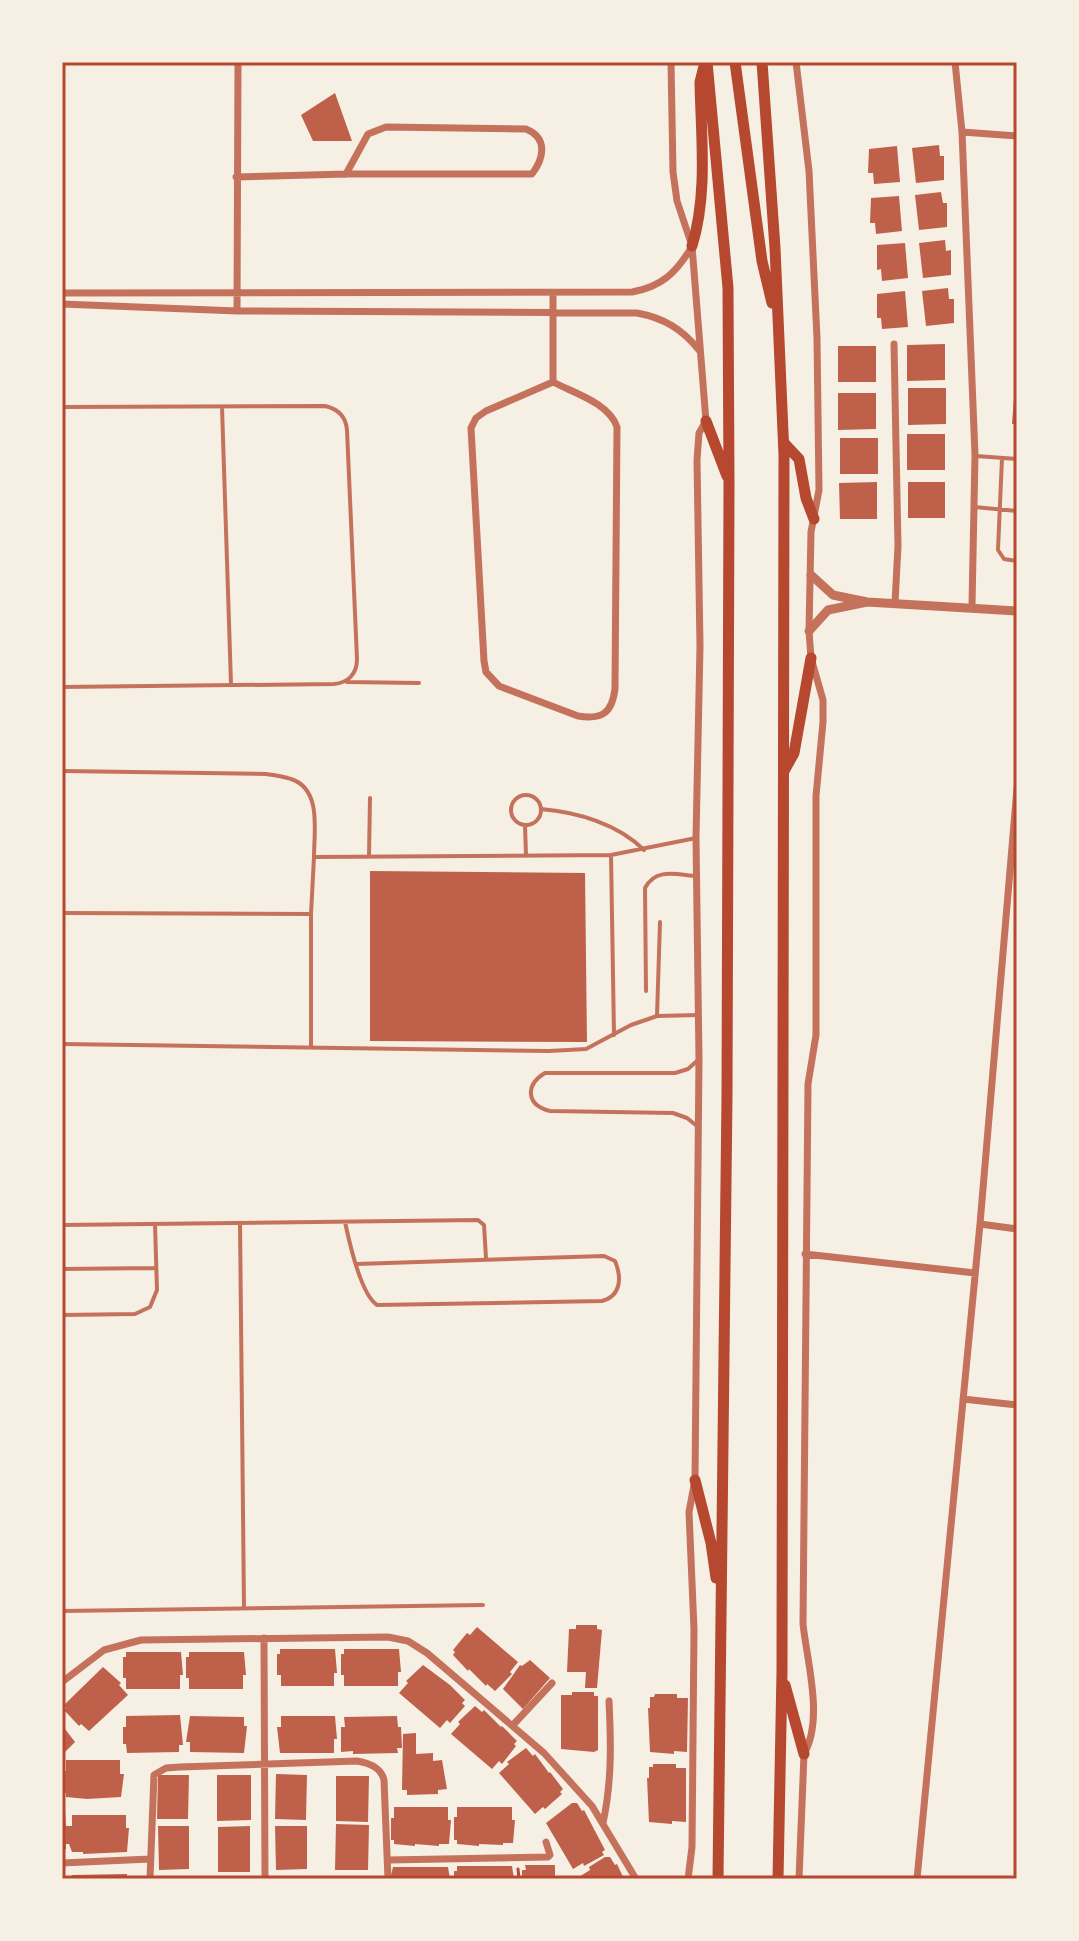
<svg xmlns="http://www.w3.org/2000/svg" width="1079" height="1941" font-family="'Sofia Sans Condensed',sans-serif">
	<rect width="100%" height="100%" fill="#f6efe4"/>
	<path fill="#bf614a" d="M335,93L352,141H313L301,115Z
		M939,145L940,156H944V180L916,183L912,148Z
		M897,146L900,182L874,184L873,173H868L869,149Z
		M941,192L943,203H947V227L919,230L915,195Z
		M899,196L902,231L876,234L875,223H870L871,198Z
		M945,240L946,251L951,250V275L923,278L919,243Z
		M905,243L908,278L882,281L881,269L877,270V245Z
		M948,288L949,299H954V323L926,326L922,291Z
		M905,291L908,327L882,329L881,318H877V294Z
		M945,344V380L907,381V345Z
		M838,346H876V382H838Z
		M1015,385H1017V424H1012Z
		M908,388H946V424L908,425Z
		M838,393H876V429L838,430Z
		M907,434H945V470H907Z
		M840,438H878V474H840Z
		M877,482V519H840L839,483Z
		M908,482H945V518H908Z
		M370,871L585,873L587,1042L370,1041Z
		M576,1625H597V1629L602,1630L597,1688H585L586,1672H567L569,1629H576Z
		M477,1627L518,1662L510,1672L512,1674L495,1691L487,1684L486,1686L469,1669L468,1671L453,1655L455,1652L453,1650L467,1633L470,1635Z
		M280,1649H335L337,1673H334V1686H281V1675H277V1654H280Z
		M344,1649H399L401,1672H398V1686H344V1675H341V1654H344Z
		M126,1652H181L183,1675H180V1689H126V1678H123V1657H126Z
		M189,1652H244L246,1675H243V1689H189V1678H186V1657H189Z
		M530,1660L550,1678L523,1709L503,1689L520,1665L522,1666Z
		M423,1665L450,1685L465,1700L462,1703L465,1706L450,1723L447,1720L440,1728L399,1693L408,1683L406,1681Z
		M103,1667L121,1683L119,1685L128,1695L89,1731L81,1724L79,1726L64,1710L66,1708L64,1705Z
		M572,1692H594V1696H598V1750L594,1752L561,1749V1695H572Z
		M655,1694H677V1698H688L687,1752L674,1751V1754L650,1752L648,1708H650V1697H654Z
		M475,1706L482,1712L484,1710L501,1727L502,1726L517,1741L514,1744L516,1746L502,1764L499,1761L492,1769L451,1734L460,1724L458,1722Z
		M180,1715L183,1745H179V1752L127,1753L126,1744H123V1727H126V1716Z
		M190,1716L244,1717V1726H247L244,1753L190,1752V1742H186Z
		M281,1716H335L337,1739H334V1753H280L277,1727H281Z
		M397,1716L398,1727H401L402,1748H397L398,1753L353,1754V1751L341,1752V1727H345L344,1717Z
		M62,1725L75,1742L62,1755Z
		M416,1733V1754L433,1753V1761L442,1760L447,1789L438,1790V1794L407,1795V1790H402L403,1734Z
		M526,1748L533,1756L535,1754L549,1773L550,1772L563,1789L560,1792L562,1794L545,1809L543,1807L535,1814L499,1773L509,1764L507,1762Z
		M66,1760H120V1774H124L121,1797L87,1799L66,1797V1793H63V1771H66Z
		M653,1764H676V1768H686V1822L672,1821V1824L649,1822L647,1778H649V1767H653Z
		M276,1774L307,1775L306,1820L275,1819Z
		M158,1775H189L188,1819H157Z
		M217,1775H251V1820L217,1821Z
		M336,1776H369L368,1822L336,1821Z
		M572,1803H577L582,1811L584,1810L605,1850L602,1852L604,1855L584,1866L583,1863L573,1869L546,1823Z
		M394,1807H448V1820H451L449,1844H439V1846L415,1844V1846L394,1844V1840H391V1818H394Z
		M457,1807H512V1820H515L513,1843H503V1845L479,1844V1846L457,1844V1840H454V1817H457Z
		M62,1812H65L66,1826H72V1815H126V1828H129L127,1852L83,1854V1852H72L69,1844H66V1849H62Z
		M336,1824L369,1825L368,1870H335Z
		M158,1826H189V1869L159,1870Z
		M250,1826V1872H218V1827Z
		M275,1826H307V1869L276,1870Z
		M605,1857H610L615,1865L617,1864L624,1879H580L579,1877L590,1870L589,1867Z
		M525,1865H555V1879H522V1870H526Z
		M457,1866H512L514,1879H454V1871H457Z
		M393,1867H448L450,1879H390Z
		M127,1874V1879H72V1875Z
		M218,1876H241V1879H218Z
		M336,1876H369V1879H336Z"/>
	<g fill="none" stroke-linecap="round" stroke-linejoin="round">
		<path stroke="#b5482f" stroke-width="3" d="M518,1869L519,1879"/>
		<path stroke="#c5725c" stroke-width="4" d="M62,407L325,406C338,409 346,417 347,430L357,659C357,674 348,683 334,684L62,687
			M222,407L231,684
			M976,456L1017,459
			M1002,458L998,550L1004,559L1017,561
			M974,507L1017,511
			M347,682L419,683
			M62,771L266,774C274,775 283,776 291,779C322,789 314,831 314,857L611,855L696,838
			M511 810a15 15 0 1 1 30 0a15 15 0 1 1-30 0Z
			M541,809C577,812 618,824 644,850
			M525,826L526,855
			M611,855L614,1035
			M369,856L370,798
			M62,913L311,914V1047
			M311,914L314,857
			M646,991L645,888C656,867 678,875 697,876
			M657,1016L660,922
			M62,1044L549,1051L586,1049L631,1025L657,1016L699,1015
			M697,1126L687,1118L673,1113L550,1111C526,1105 525,1085 545,1073H675L688,1069L698,1060
			M345,1222C349,1241 361,1294 377,1305L602,1301C621,1296 622,1278 615,1261L604,1256L357,1264
			M240,1223L244,1608
			M62,1225L478,1220L484,1225L486,1258
			M62,1269L156,1268
			M62,1315L135,1314L150,1307L157,1290L155,1224
			M62,1611L483,1605"/>
		<path stroke="#c5725c" stroke-width="7" d="M671,62L673,172L677,201L692,246L706,421L699,433L697,460L700,646L696,838L699,1059L695,1480L689,1512L694,1629L692,1847L688,1879
			M796,62L809,171L817,338L819,490L811,532L809,631L811,658L823,700V722L816,796V1035L808,1084L803,1624C807,1662 824,1719 804,1754L799,1879
			M955,62L962,132L975,455L972,606
			M962,132L1017,136
			M236,177L346,174H532C544,158 548,138 526,129L386,127L368,134L346,174
			M62,293L632,292C661,287 676,273 691,248
			M553,294V382
			M62,304L237,311L637,313C664,318 682,329 699,350
			M237,311L238,62
			M894,344L898,546L895,603
			M553,382C574,393 609,403 617,427L615,689C612,713 602,720 578,716L499,686L486,672L484,661L471,428L476,418L486,411Z
			M980,1224L1017,1229
			M805,1254L975,1273
			M963,1399L1017,1405
			M264,1638L265,1879
			M62,1682L104,1650L141,1640L388,1637L408,1641L427,1653L544,1753L592,1806L636,1879
			M513,1725L552,1683
			M603,1823C612,1781 611,1743 609,1701
			M388,1860L548,1857L550,1855L546,1842
			M62,1863L150,1859
			M150,1879L154,1775L166,1768L180,1767L357,1761C369,1763 381,1767 384,1780L388,1879
			M917,1879L980,1224L1017,788"/>
		<path stroke="#c5725c" stroke-width="9" d="M811,575L833,595L867,602L1017,611
			M809,631L828,610L867,602"/>
		<path stroke="#b5482f" stroke-width="11" d="M707,62L728,288L729,484L727,1095L718,1879
			M735,62L762,261L772,303
			M762,62L775,248L784,455L782,1672L778,1879
			M692,246C708,194 701,136 700,82L704,66
			M706,421L727,476
			M784,443L799,459L806,498L814,519
			M784,771L794,753L811,658
			M695,1480L711,1543L716,1578
			M785,1685L804,1754"/>
	</g>
	<rect width="1079" height="1941" fill="none" stroke="#f6efe4" stroke-width="128"/>
	<rect x="64" y="64" width="951" height="1813" fill="none" stroke="#b5482f" stroke-width="3"/>
</svg>
